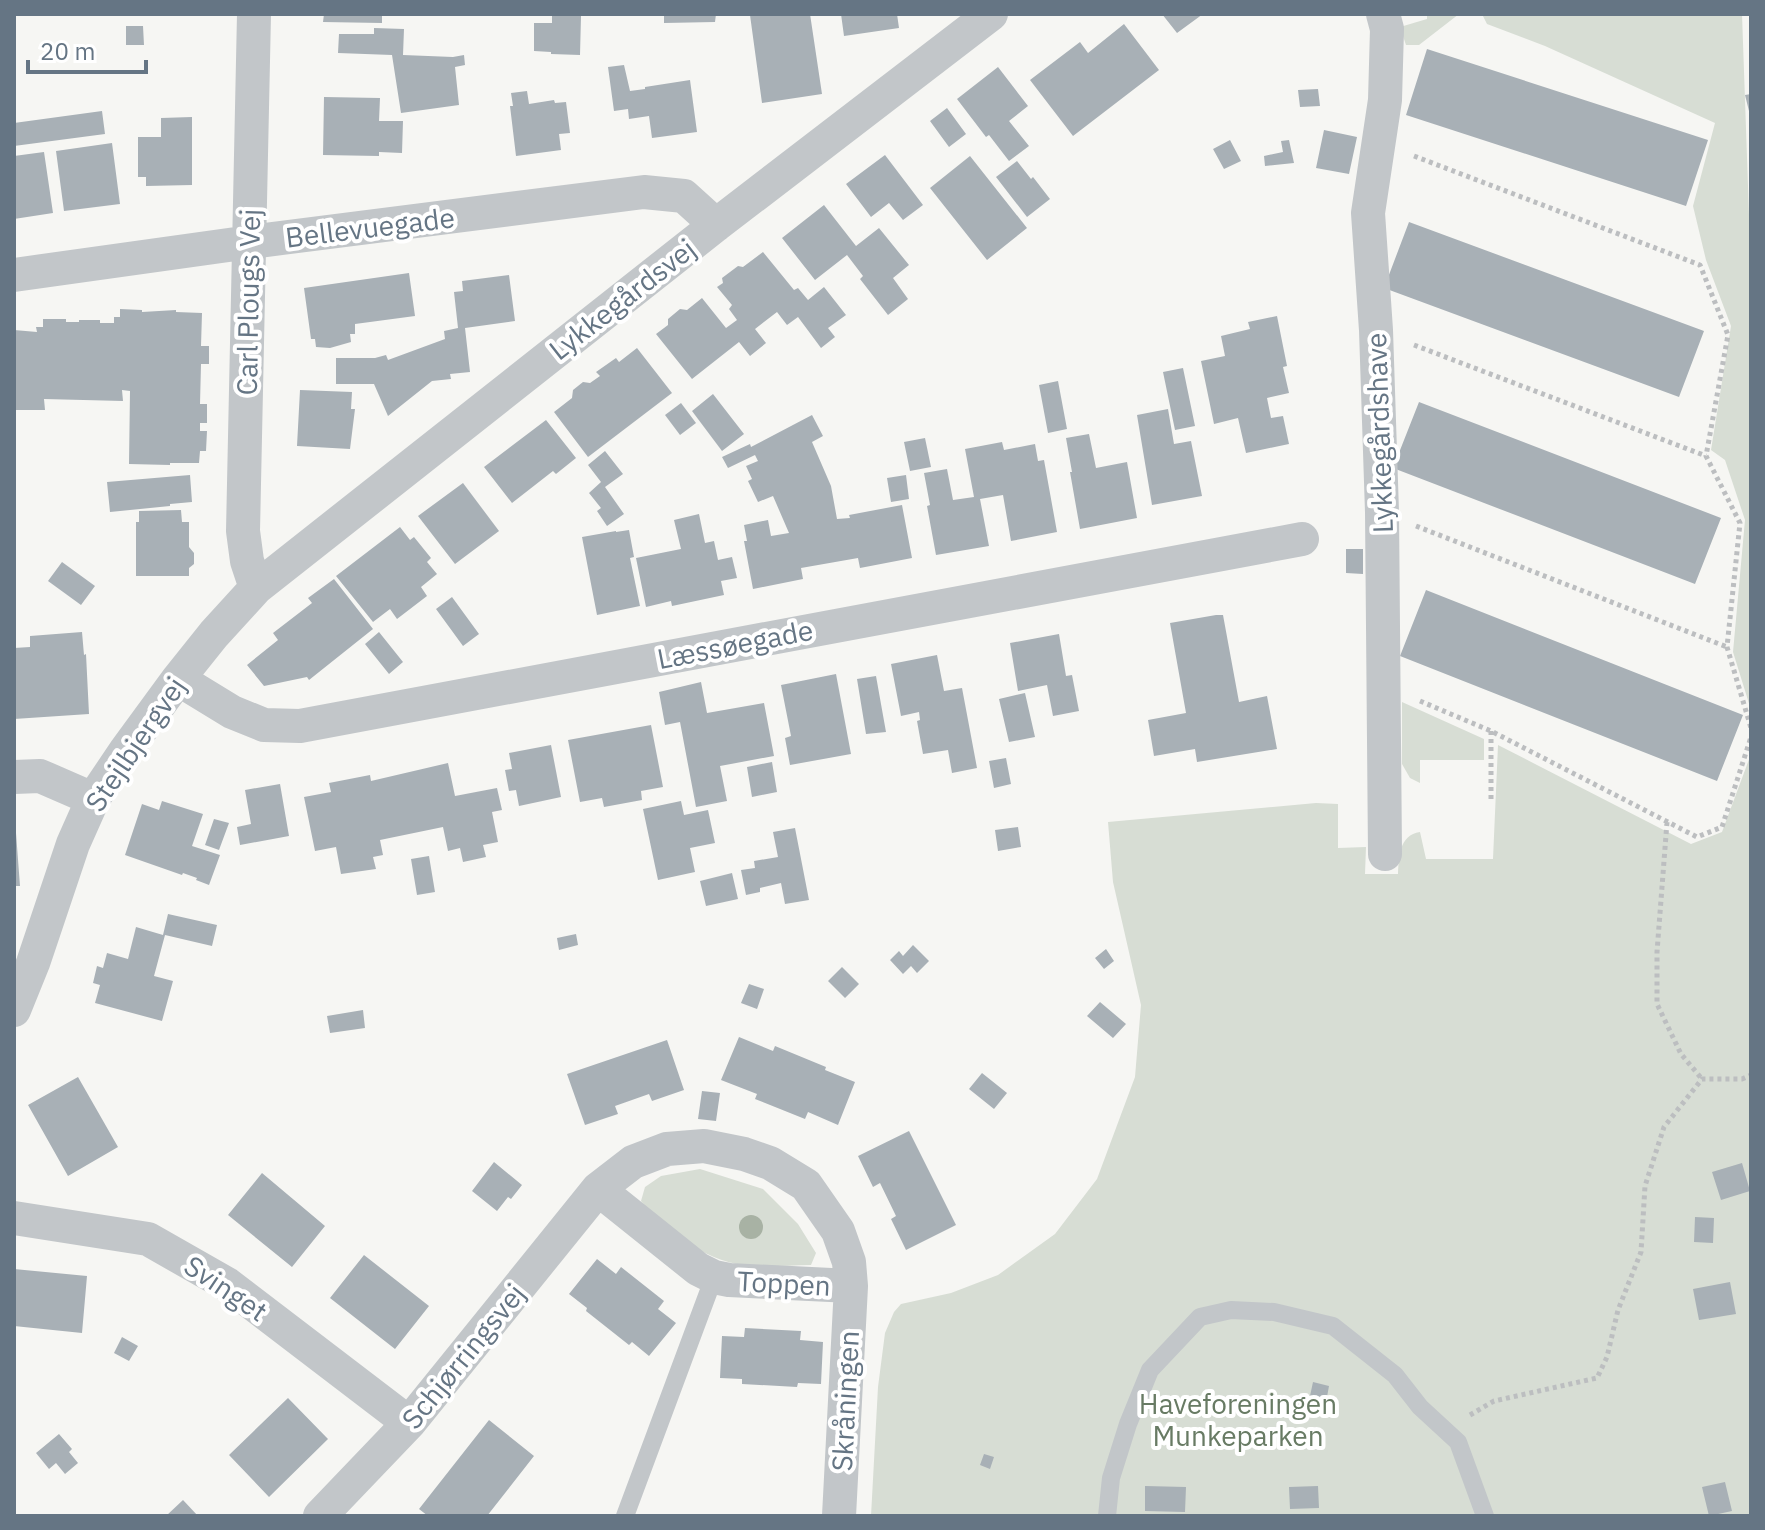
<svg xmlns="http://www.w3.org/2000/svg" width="1765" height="1530" font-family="'IBM Plex Sans',sans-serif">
	<rect width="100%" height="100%" fill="#f6f6f3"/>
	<path fill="#d7ddd4" d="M1427,14H1459L1419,45H1406L1400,27L1427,19Z
		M1482,14H1742L1751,272V710L1733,652L1745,520L1725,460L1711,450L1731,326L1706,260L1693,206L1715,123L1545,46L1487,24Z
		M1402,702L1484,739V760H1420V783L1410,778L1402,764Z
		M1498,745L1691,844L1722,832L1751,754V1516H871L878,1387L885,1333L894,1312L901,1304L951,1293L998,1275L1055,1234L1097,1179L1135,1077L1141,1005L1113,882L1108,822L1316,803L1338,804V848L1366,847L1365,874H1398C1399,857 1399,835 1420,832L1426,859H1493Z
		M700,1169L763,1189L798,1224L816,1253L811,1265C789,1265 765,1268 743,1265C704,1260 665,1230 641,1201L645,1187L661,1176Z"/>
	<path fill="#a8b0b6" d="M324,14H382V23L323,22Z
		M664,14H716L715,22L664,23Z
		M754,14H810L822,94L762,103L750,15Z
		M841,14H897L899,28L844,36Z
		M1162,14H1203L1177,33Z
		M552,15L581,16L580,55L551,54V52L534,51V23H552Z
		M1124,24L1159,70L1073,136L1030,80L1080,42L1088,53Z
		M126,26H143L144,45H126Z
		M374,28L404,29L403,55L453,57L464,55L465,65L455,67L459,105L401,113L392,55L338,53L339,34H374Z
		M1427,49L1708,140L1686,206L1406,115Z
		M624,65L630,91L645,89V87L690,80L697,132L652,138L649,116L629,119L628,109L614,111L608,67Z
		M998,67L1028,106L1009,121L1029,146L1009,161L989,135L986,137L957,99Z
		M1318,89L1320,106L1300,107L1298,90Z
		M527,91L529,104L554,100L555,103L566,102L570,133L559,134L561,150L516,156L510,106H513L511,93Z
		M1751,94V115H1750L1745,95Z
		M324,97L380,98L379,121H403L402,153L379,152V156L323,155Z
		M947,108L966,134L949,147L930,121Z
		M102,111L105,134L14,146V123Z
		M192,117V185L146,186V177H138V137H161V118Z
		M1324,130L1357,137L1349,174L1316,168Z
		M1230,140L1241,161L1224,169L1213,149Z
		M1289,140L1294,163L1265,166L1264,156L1283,152L1281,141Z
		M112,143L120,204L64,211L56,151Z
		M44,152L53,213L14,219V156Z
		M885,155L923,205L903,220L889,203L871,217L846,184Z
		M970,156L1027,228L987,260L930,188Z
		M1017,161L1031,179L1033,177L1050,199L1027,217L996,177Z
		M824,205L856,246L879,228L909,265L893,278L908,299L888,315L860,279L863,276L847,255L815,280L782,238Z
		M1409,222L1704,331L1679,397L1384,288Z
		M763,252L794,290L798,288L808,300L824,287L846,315L828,328L835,337L821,348L798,317L787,325L777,312L755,329L766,343L750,356L739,342L692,379L656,334L668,325V319L680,309L687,310L702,298L726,328L737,320L729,309L732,305L717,287L723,283L722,278L738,266L743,267Z
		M409,273L415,316L355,324V334H350L351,342L330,348L316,347L315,339H311L304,288Z
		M509,275L515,321L465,328L470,372L450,374L451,379L432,381L388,416L374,384H336V358H375L386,355L388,360L445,339L444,331L458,328L454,292L463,291L462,281Z
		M120,309L142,310V312L176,310V312L202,313L201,346H209V364H201L200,404H207V423H200V431H207L206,451H200L199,463H170V465L129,464L130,391L122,390L123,401L44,399L45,410H14V330L37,332L36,327H43V319H66V322H79V320H100V323H114V317H120Z
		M1277,316L1287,366L1283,367L1289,393L1267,398L1271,418L1283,416L1289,444L1246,453L1238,418L1214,424L1201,361L1225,356L1221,336L1250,329L1248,322Z
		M637,348L672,393L588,457L554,412L572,398L573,390L583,382L590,383L600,376L596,372L616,358L619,362Z
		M1183,368L1195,426L1175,430L1163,372Z
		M1058,381L1067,429L1048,433L1039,385Z
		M300,390L352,392L351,409H355L350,449L297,446Z
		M713,394L744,434L722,451L692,411Z
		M1419,402L1721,518L1695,584L1393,468Z
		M681,403L696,423L680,435L665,415Z
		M1168,409L1174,444L1191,441L1202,496L1152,505L1137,415Z
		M812,415L823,436L812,442L831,486L837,519L850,518L849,515L902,505L912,558L860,568L858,558L801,568L803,579L753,589L744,541H747L744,525L768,520L771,536L789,533L773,496L758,502L748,481L752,479L746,466L758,461L755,455L728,468L722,457L750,444L751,447Z
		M546,420L576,458L556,474L553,471L512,503L484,467Z
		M1089,434L1096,468L1127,462L1137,518L1080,529L1070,472H1072L1066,438Z
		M925,438L931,467L910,471L904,442Z
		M1002,442L1004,450L1035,444L1038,461L1044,460L1057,532L1011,541L1003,495L980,499L989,546L936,555L927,506L930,505L924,473L947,469L953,500L974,497L965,449Z
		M605,451L623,474L605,487L624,514L607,526L597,511L601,508L589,493L601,482L588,465Z
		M190,475L192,502L170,504V506L110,512L107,482Z
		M906,475L909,499L891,502L887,478Z
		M463,483L499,531L455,564L418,516Z
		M181,510L182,522H189V547L194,553V564L189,568V576H136V522H139V511Z
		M699,514L705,543L714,541L718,560L732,557L737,578L721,581L724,595L672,606L671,601L646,607L636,558L681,549L674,520Z
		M400,527L410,540L414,537L431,558L427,562L437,574L421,587L427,596L397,619L390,609L373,622L336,576Z
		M629,530L634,557L630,558L640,606L597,615L582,537L616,531V532Z
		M1346,549H1363V574L1346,573Z
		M62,562L95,586L81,605L48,581Z
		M334,579L373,629L309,680L307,677L264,686L247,665L278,640L273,633L312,603L308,598Z
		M1426,590L1743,715L1717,781L1400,656Z
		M452,597L479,634L463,646L436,609Z
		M1216,615H1223L1239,702L1267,696L1277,749L1197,762L1195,749L1154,756L1148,720L1186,713L1170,623Z
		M82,632L84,655L86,654L89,714L14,719V648L30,647V636Z
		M379,632L403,662L389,674L365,644Z
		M1059,634L1066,676L1072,675L1079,711L1053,716L1047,685L1018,691L1010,643Z
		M937,655L944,691L962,688L977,768L952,773L948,750L923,754L917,721L920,720L919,712L901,716L891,664Z
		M836,674L851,754L790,765L785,738L791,736L781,685Z
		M876,676L886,732L866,734L857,679Z
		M701,682L707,713L764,703L774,756L720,766L727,801L696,807L680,722L665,725L659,692Z
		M1025,693L1035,737L1009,742L999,699Z
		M651,725L663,787L641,791L642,800L604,807L602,798L580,802L568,740Z
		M551,745L561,797L519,806L516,790L509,791L505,770L512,769L509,753Z
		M1006,758L1011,784L994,788L989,761Z
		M772,762L777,792L752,797L747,767Z
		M448,763L455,796L497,788L502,810L492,812L498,842L483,845L486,857L463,862L460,848L448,851L443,827L380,840L383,855L373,857L376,869L341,874L336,847L315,851L304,797L331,792L329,783L370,775L371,781Z
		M280,784L289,836L240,845L237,827L251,824L245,790Z
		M162,801L203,814L192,846L220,855L209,885L196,880L197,878L183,873L182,875L125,855L142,804L159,810Z
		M681,801L684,815L708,810L715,843L690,848L695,872L658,880L643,809Z
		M214,819L229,823L219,850L205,845Z
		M1018,827L1021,847L998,851L995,830Z
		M795,828L809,900L785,904L781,883L760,888V892L746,895L741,870L755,868L754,861L778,857L773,832Z
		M14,833H16L20,886H14Z
		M429,856L435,892L417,895L411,859Z
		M732,873L738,899L706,906L700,881Z
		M168,914L217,925L212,946L165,935L154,976L173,981L162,1021L95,1003L100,985L93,983L97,966L103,968L107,953L128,959L136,927L163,935Z
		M576,934L578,945L559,950L557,938Z
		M913,945L929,961L917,973L911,966L903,974L890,960L899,951L903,956Z
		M1106,949L1114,961L1104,969L1095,958Z
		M842,967L859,984L845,998L828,981Z
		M749,984L764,989L757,1009L741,1003Z
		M1100,1002L1126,1024L1113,1038L1087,1016Z
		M363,1010L365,1028L330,1033L327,1016Z
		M739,1037L773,1051L775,1046L826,1067L825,1070L855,1082L838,1125L808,1112L805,1119L755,1099L757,1094L721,1080Z
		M667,1040L684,1090L652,1101L649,1094L615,1106L618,1114L585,1125L567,1074Z
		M982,1073L1007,1093L994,1109L969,1089Z
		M78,1077L118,1147L68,1176L28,1105Z
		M702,1091L720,1093L716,1121L698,1119Z
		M909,1131L956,1225L906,1250L891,1219L896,1216L880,1183L873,1187L858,1156Z
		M494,1162L522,1185L511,1199L508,1197L497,1211L472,1191Z
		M1742,1163L1750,1191L1721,1200L1712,1172Z
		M262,1173L325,1226L292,1267L228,1215Z
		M1695,1217L1714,1218L1713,1243L1694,1242Z
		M364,1255L429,1306L395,1349L330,1298Z
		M597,1259L616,1274L621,1267L664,1301L658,1309L676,1323L649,1356L632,1342L629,1345L586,1311L587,1308L569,1294Z
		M14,1269L87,1276L82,1333L14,1326Z
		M1730,1282L1736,1314L1699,1320L1693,1289Z
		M745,1328L801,1331L800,1340L823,1342L821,1384L798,1383L797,1387L742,1384V1379L720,1378L722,1336L744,1337Z
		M122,1337L138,1346L129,1361L114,1353Z
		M1313,1382L1329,1386L1324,1413L1307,1410Z
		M288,1398L328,1439L269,1497L229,1455Z
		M489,1420L534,1456L487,1516H428L419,1509Z
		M59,1434L72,1449L69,1452L78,1463L65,1474L56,1463L49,1469L36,1453Z
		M984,1454L994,1457L990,1469L980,1465Z
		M1725,1482L1732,1511L1709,1516L1702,1487Z
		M1145,1486L1186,1487L1185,1512L1145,1511Z
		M1318,1486L1319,1508L1290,1509L1289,1487Z
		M183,1500L198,1516H166Z"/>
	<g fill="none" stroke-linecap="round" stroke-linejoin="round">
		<path stroke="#bcbec0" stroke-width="5" stroke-dasharray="4 4" stroke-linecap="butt" d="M1414,156L1700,265L1728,335L1706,456L1740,523L1727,647L1751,728
			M1414,345L1706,456
			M1416,526L1727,647
			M1420,701L1491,731L1697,837L1722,827L1751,737
			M1491,731V800
			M1667,822L1657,952V1004L1681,1054L1702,1079
			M1470,1415L1494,1401L1597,1378L1607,1357L1618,1310L1641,1252L1645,1186L1664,1127L1702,1079H1742L1751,1075"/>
		<path stroke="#c2c6c9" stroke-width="18" d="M625,1516L714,1277
			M1107,1516L1111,1478L1128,1424L1150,1370L1200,1317L1231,1310L1274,1312L1333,1326L1395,1375L1420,1407L1458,1442L1485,1516"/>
		<path stroke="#c2c6c9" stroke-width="34" d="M254,14L243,531L247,561L256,588
			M1383,14L1387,29L1385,100L1368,213L1376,330L1382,512L1385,854
			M14,275L250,242L644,192L684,196L716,225
			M178,679L232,712L264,725L300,726L1302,539
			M14,777L40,776L93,799
			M14,1010L33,963L73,844L93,799L126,750L178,679L214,634L256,588L716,225L991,14
			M14,1218L148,1239L227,1284L409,1423
			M320,1516L409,1423L598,1189L633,1162L667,1149L704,1146L744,1154L770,1163L806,1185L838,1231L849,1262L851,1286L729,1280L714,1277L698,1269L598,1189
			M839,1516L851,1286"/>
	</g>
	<circle fill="#a8b2a4" cx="751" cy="1227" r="12"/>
	<g text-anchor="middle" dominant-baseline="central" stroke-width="8" stroke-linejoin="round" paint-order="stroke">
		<g font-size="28" fill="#657584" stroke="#fff">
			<text transform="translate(370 227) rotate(-7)">Bellevuegade</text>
			<text transform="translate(622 299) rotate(-38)">Lykkegårdsvej</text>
			<text transform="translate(248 302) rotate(-89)">Carl Plougs Vej</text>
			<text transform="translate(1379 433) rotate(-92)">Lykkegårdshave</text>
			<text transform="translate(735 644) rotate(-11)">Læssøegade</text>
			<text transform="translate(135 744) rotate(-56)">Stejlbjergvej</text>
			<text transform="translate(784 1283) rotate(3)">Toppen</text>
			<text transform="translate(226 1288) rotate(34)">Svinget</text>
			<text transform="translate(463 1356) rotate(-51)">Schjørringsvej</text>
			<text transform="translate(845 1401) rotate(-87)">Skråningen</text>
		</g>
		<g font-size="28" fill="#687b64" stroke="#fff">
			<text x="1238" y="1403">Haveforeningen<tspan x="1238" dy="32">Munkeparken</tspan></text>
		</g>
	</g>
	<rect width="1765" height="1530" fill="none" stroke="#657584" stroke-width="32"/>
	<path d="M28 60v12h118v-12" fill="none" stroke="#657584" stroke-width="4"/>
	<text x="40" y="60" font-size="24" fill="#657584" stroke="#ffffff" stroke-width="6" paint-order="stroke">20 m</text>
</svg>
